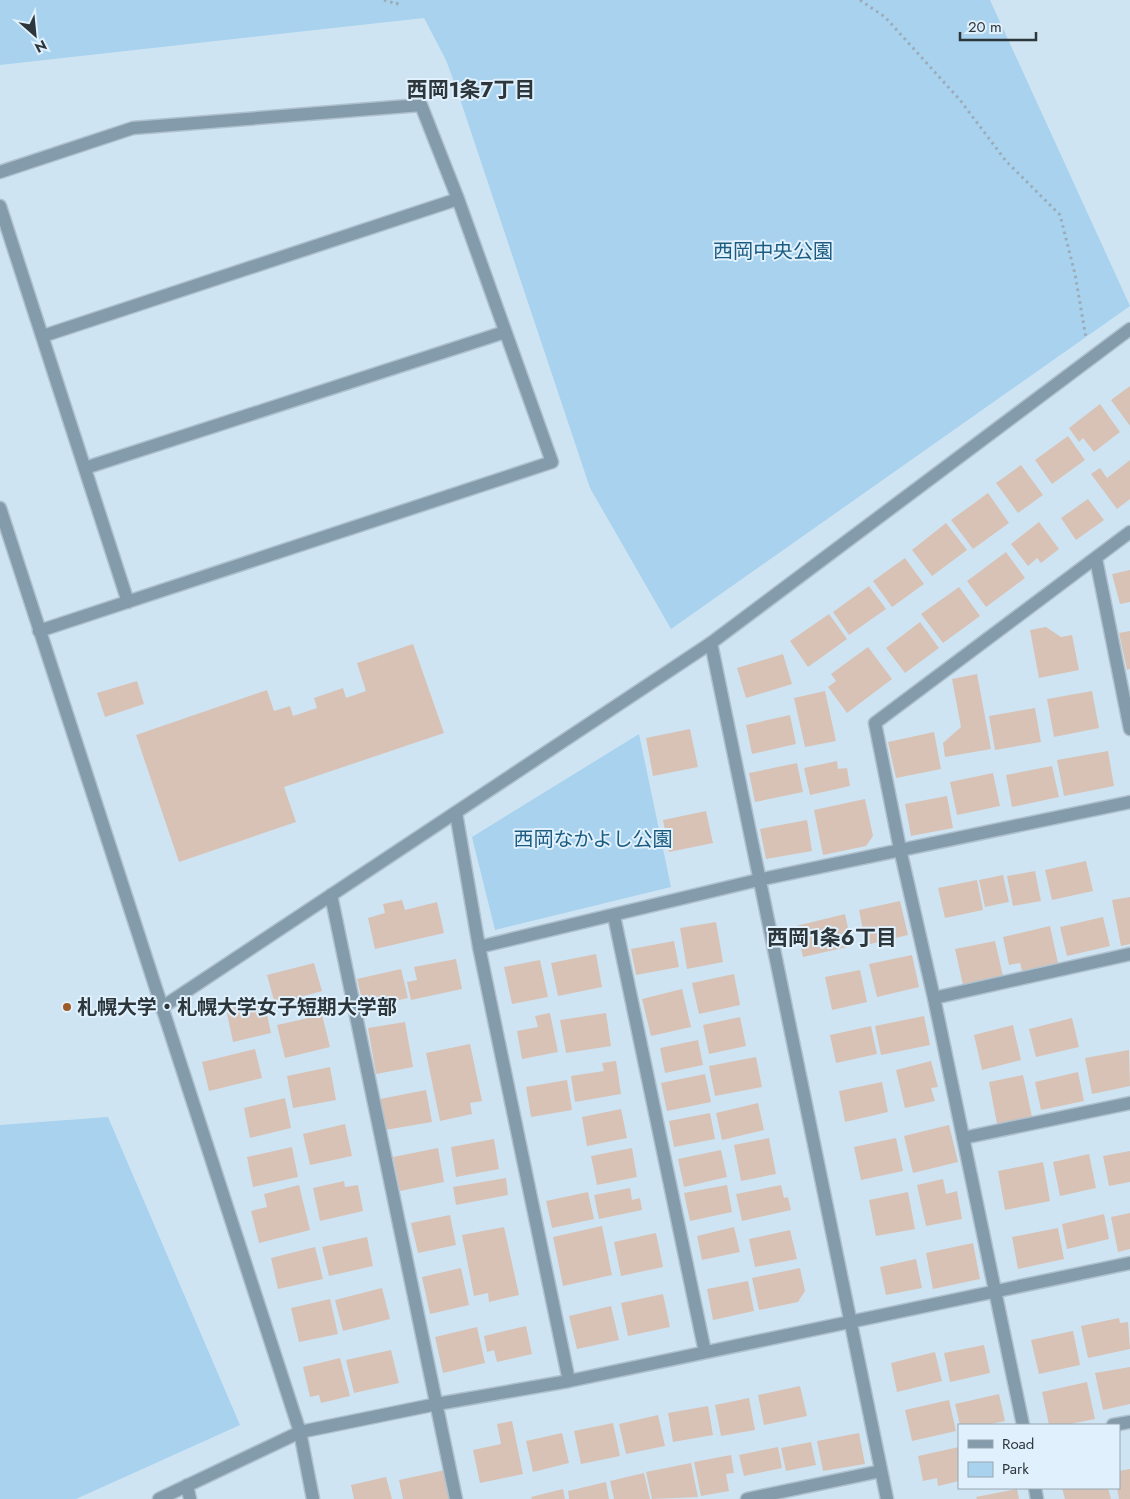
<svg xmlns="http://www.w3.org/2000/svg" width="1130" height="1499" font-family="Jost,'Noto Sans JP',sans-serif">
	<rect width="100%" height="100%" fill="#cfe4f3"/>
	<path fill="#a8d2ee" d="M0,0H990L1130,306L671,629L590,488L457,90L446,60L424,18L0,65Z
		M639,734L671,887L495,930L472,837Z
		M108,1117L240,1425L76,1499H0V1125Z"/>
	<path fill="#d8c2b5" d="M1130,386V426L1111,400Z
		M1100,404L1120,432L1094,452L1083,438L1079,442L1069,428Z
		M1068,436L1085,460L1052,484L1035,460Z
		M1130,460V499L1117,509L1091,474L1100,468L1107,478Z
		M1021,465L1043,495L1018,513L996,483Z
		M988,493L1009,523L973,549L951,520Z
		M1088,499L1104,520L1076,540L1061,518Z
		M1039,522L1059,549L1041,563L1037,558L1028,566L1011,544Z
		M946,523L967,550L932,576L912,550Z
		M1006,552L1025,578L986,607L967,581Z
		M905,558L924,584L892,607L873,581Z
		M1130,570V602L1120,604L1112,574Z
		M869,586L886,609L849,635L833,612Z
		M959,587L980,616L943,643L921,614Z
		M829,614L847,639L808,667L790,641Z
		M920,622L939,648L905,673L886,648Z
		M1046,627L1061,637L1072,635L1079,670L1039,678L1030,630Z
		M1130,631V669L1127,670L1119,633Z
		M413,644L444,733L284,787L296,822L179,862L136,735L267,690L274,711L290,706L293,716L317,708L314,698L343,688L346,698L366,691L357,663Z
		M868,647L892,679L847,713L828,687L836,681L831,674Z
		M783,654L792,684L746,698L737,668Z
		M977,674L991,749L945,757L943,743L961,727L952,679Z
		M137,681L144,704L105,717L97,693Z
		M825,691L836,741L805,747L794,698Z
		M1092,691L1099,728L1054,737L1047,699Z
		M1035,708L1041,742L995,750L989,716Z
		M790,715L796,744L752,754L746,725Z
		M690,729L698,767L653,776L646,738Z
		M934,732L941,769L896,778L888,742Z
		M1108,751L1114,786L1064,796L1057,760Z
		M837,761L838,769L847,768L850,786L810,795L804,768Z
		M797,763L803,792L755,802L749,773Z
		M1052,766L1059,797L1012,807L1006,775Z
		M993,773L1000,806L957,815L950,782Z
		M947,796L953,828L911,836L905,804Z
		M865,799L873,836L866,846L823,855L814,810Z
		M706,811L713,843L669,852L663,820Z
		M807,820L812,851L766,859L760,829Z
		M1086,861L1093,891L1052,900L1045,870Z
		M1035,871L1041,901L1013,906L1007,876Z
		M1003,875L1009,902L985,907L979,880Z
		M977,880L983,910L945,918L938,888Z
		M1130,897V944L1121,946L1112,900Z
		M402,900L405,910L437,902L444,933L375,949L368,918L385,913L383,904Z
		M900,901L908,935L866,945L859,910Z
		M845,914L852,946L803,957L796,926Z
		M1103,917L1110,946L1067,956L1060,927Z
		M716,922L723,962L687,969L680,928Z
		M1050,926L1058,963L1022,971L1020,963L1009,965L1003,937Z
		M674,941L679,967L636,975L631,949Z
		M995,941L1003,976L963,985L955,949Z
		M596,954L602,987L558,996L551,963Z
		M912,955L919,987L877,997L869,964Z
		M456,959L462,989L411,1000L407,982L417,980L414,967Z
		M540,960L548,997L512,1004L504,967Z
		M314,963L322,991L275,1004L267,975Z
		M401,969L408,998L364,1008L357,979Z
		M860,970L867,1002L832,1010L825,977Z
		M734,974L740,1005L699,1014L692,983Z
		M682,989L691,1027L651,1036L642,999Z
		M264,1000L271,1033L233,1042L226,1009Z
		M550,1013L558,1052L522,1059L517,1031L538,1027L535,1016Z
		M606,1013L611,1046L566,1053L560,1020Z
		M322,1015L330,1047L285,1058L277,1025Z
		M924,1016L930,1045L881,1055L875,1026Z
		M740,1017L746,1046L709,1054L703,1025Z
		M1072,1018L1079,1047L1036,1057L1029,1029Z
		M405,1022L413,1067L376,1074L368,1028Z
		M1013,1025L1021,1060L982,1070L974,1035Z
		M871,1026L877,1054L836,1063L830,1035Z
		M698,1040L703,1065L665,1073L660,1048Z
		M470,1044L482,1101L470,1103L472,1114L440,1121L426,1053Z
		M255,1049L262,1078L209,1091L202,1062Z
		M1129,1050L1130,1086L1092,1094L1085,1058Z
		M756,1057L762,1087L715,1096L709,1066Z
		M616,1061L621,1094L575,1102L571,1076L604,1071L602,1063Z
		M931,1061L938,1087L931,1088L935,1101L905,1108L896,1070Z
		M330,1067L336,1100L293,1108L287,1076Z
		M1078,1072L1084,1101L1041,1110L1035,1082Z
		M705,1074L711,1102L667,1111L661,1083Z
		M1023,1075L1032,1117L997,1124L989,1082Z
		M567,1080L572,1110L531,1117L526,1087Z
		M882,1082L888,1112L845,1122L839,1091Z
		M426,1090L432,1122L385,1130L380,1099Z
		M285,1098L291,1128L250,1138L244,1108Z
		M758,1103L764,1130L722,1140L716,1113Z
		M621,1109L627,1138L587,1146L582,1117Z
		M710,1113L715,1139L674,1147L669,1121Z
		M345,1124L352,1156L310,1165L303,1134Z
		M949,1125L958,1162L913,1173L904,1136Z
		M769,1138L776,1174L741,1181L734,1145Z
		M896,1138L903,1171L861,1180L854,1147Z
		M494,1139L499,1169L456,1177L451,1147Z
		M292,1147L298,1177L253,1187L247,1157Z
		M438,1148L444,1182L400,1191L393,1157Z
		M632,1148L637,1177L597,1185L591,1156Z
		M721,1150L727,1177L684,1187L678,1159Z
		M1130,1151V1182L1109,1186L1103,1156Z
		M1089,1154L1096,1188L1060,1196L1053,1162Z
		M1043,1162L1050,1201L1005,1210L998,1171Z
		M506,1178L508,1195L456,1205L453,1187Z
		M943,1179L946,1194L957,1191L962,1219L926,1226L917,1185Z
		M344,1181L345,1187L358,1185L363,1211L320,1221L313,1188Z
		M299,1185L310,1230L259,1243L251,1211L267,1207L264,1194Z
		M727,1185L732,1212L690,1221L684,1193Z
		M781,1185L784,1198L788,1197L791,1210L742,1221L736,1194Z
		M630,1188L632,1200L640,1198L642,1210L599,1219L594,1195Z
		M588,1192L594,1219L552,1228L546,1201Z
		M908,1192L915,1229L876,1236L869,1200Z
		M1130,1213V1249L1118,1252L1111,1217Z
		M1104,1214L1109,1239L1067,1249L1062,1224Z
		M450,1215L456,1245L418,1253L411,1223Z
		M602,1226L612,1275L563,1286L553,1237Z
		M504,1227L519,1295L489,1302L488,1293L474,1296L462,1235Z
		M734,1227L740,1252L702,1260L697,1236Z
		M1058,1228L1064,1259L1018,1269L1012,1237Z
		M790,1230L797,1259L755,1267L749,1239Z
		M656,1233L663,1267L621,1276L614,1242Z
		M367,1237L373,1266L329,1276L322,1247Z
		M973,1243L980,1279L933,1289L926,1253Z
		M315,1247L323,1279L278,1289L271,1258Z
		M916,1259L922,1288L886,1295L880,1267Z
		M461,1268L469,1305L430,1314L422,1277Z
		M800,1268L805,1291L798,1302L759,1310L752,1278Z
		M748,1281L754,1311L713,1320L707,1289Z
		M382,1288L390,1319L343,1331L335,1300Z
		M663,1294L670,1327L628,1336L621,1303Z
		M330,1299L338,1334L299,1342L291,1308Z
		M611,1306L619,1340L577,1349L569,1316Z
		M1119,1318L1120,1323L1128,1322L1130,1349L1088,1358L1081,1326Z
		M526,1326L532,1354L497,1362L494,1350L487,1352L484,1336Z
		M477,1327L485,1363L443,1373L435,1337Z
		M1073,1331L1080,1365L1039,1374L1031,1340Z
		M984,1345L990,1373L950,1382L944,1353Z
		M391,1350L399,1383L354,1393L346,1360Z
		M935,1352L942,1381L897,1392L891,1363Z
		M340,1358L350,1396L321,1403L319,1395L310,1397L303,1367Z
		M1130,1367V1404L1103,1410L1095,1373Z
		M1087,1382L1095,1419L1065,1425H1049L1042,1392Z
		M800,1386L807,1416L764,1425L758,1395Z
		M999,1394L1005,1421L986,1425H960L955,1404Z
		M749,1398L755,1430L721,1436L715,1405Z
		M949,1400L956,1431L912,1441L905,1410Z
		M708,1406L713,1435L673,1442L668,1413Z
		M658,1415L665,1446L626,1454L619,1424Z
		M512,1421L523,1474L480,1483L473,1450L501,1444L497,1424Z
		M613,1423L620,1456L581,1464L574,1431Z
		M562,1433L569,1463L533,1472L526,1441Z
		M859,1433L865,1464L823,1471L817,1441Z
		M811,1442L816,1465L786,1471L781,1448Z
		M778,1447L782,1468L744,1476L739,1455Z
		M959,1447V1481L938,1486L937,1478L923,1481L918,1456Z
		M731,1455L734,1473L726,1474L729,1491L701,1496L694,1462Z
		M691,1463L698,1497L652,1499L646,1472Z
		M1130,1469V1499H1119L1117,1488H1119V1471Z
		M445,1470L451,1499H403L399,1480Z
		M644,1473L650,1499H614L610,1481Z
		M386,1477L392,1499H354L351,1485Z
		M606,1482L609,1499H569L568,1491Z
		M1062,1488H1108L1111,1499H1065Z
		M563,1489L565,1499H532L531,1497Z
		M1017,1489L1019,1499H977L976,1497Z"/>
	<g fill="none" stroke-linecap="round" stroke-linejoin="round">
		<g stroke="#afc1ce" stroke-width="15">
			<path id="minor" d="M0,172L133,128L421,105L458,199L552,462L39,631
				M0,206L128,602
				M43,336L458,199
				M85,468L505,332
				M1096,559L1130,729
				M711,643L887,1499
				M456,813L479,947L569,1381
				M331,895L456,1499
				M614,916L705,1352
				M479,947L758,880L1130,802
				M934,998L1130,954
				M963,1138L1130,1103
				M1023,1425L934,998L900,849L875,723L1130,532
				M1113,1425L1130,1422
				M187,1485L190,1499
				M1035,1488L1037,1499
				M159,1499L300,1432L437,1404L569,1381L1130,1263
				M747,1499L881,1471"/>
		</g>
		<g stroke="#afc1ce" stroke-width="15">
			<path id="tertiary" d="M0,508L300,1432L313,1499
				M161,1008L711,643L1130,329"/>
		</g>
		<path stroke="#9bacb8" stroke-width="3" stroke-dasharray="2.5 4" stroke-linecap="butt" d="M384,0L397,4L398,0
			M860,0L885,17L960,100L1006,161L1060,215L1075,274L1086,338"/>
		<use href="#minor" stroke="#849bab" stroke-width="12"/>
		<use href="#tertiary" stroke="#849bab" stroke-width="12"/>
	</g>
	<circle fill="#9e5b2a" stroke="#e0f1fd" stroke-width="2" cx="67" cy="1007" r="5"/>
	<g text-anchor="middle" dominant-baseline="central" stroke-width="4" stroke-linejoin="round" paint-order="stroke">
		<g font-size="20" fill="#1b5c80" stroke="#e0f1fd">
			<text x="773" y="251">西岡中央公園</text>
			<text x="593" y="839">西岡なかよし公園</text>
		</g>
		<g font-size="20" font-weight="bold" fill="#2d363b" stroke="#e0f1fd" text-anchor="start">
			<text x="77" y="1007">札幌大学・札幌大学女子短期大学部</text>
		</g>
		<g font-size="21" font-weight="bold" fill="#2d363b" stroke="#e0f1fd">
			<text x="471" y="90">西岡1条7丁目</text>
			<text x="832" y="938">西岡1条6丁目</text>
		</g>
	</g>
	<rect x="958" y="1424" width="162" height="65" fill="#e0f1fd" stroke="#98a6af"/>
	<rect x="968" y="1440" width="25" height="8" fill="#849bab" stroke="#98a6af"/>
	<text x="1002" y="1449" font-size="15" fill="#2d363b">Road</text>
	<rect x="968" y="1462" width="25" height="15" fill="#a8d2ee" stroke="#98a6af"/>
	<text x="1002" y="1474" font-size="15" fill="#2d363b">Park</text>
	<g transform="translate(35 35) rotate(153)" stroke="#e0f1fd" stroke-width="4" paint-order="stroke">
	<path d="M0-4L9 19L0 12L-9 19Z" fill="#2d363b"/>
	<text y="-8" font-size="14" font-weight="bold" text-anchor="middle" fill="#2d363b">N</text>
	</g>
	<path d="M960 32v8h76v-8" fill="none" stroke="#2d363b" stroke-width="2.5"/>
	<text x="968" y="32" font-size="15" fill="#2d363b" stroke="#e0f1fd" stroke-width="4" paint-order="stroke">20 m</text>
</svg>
